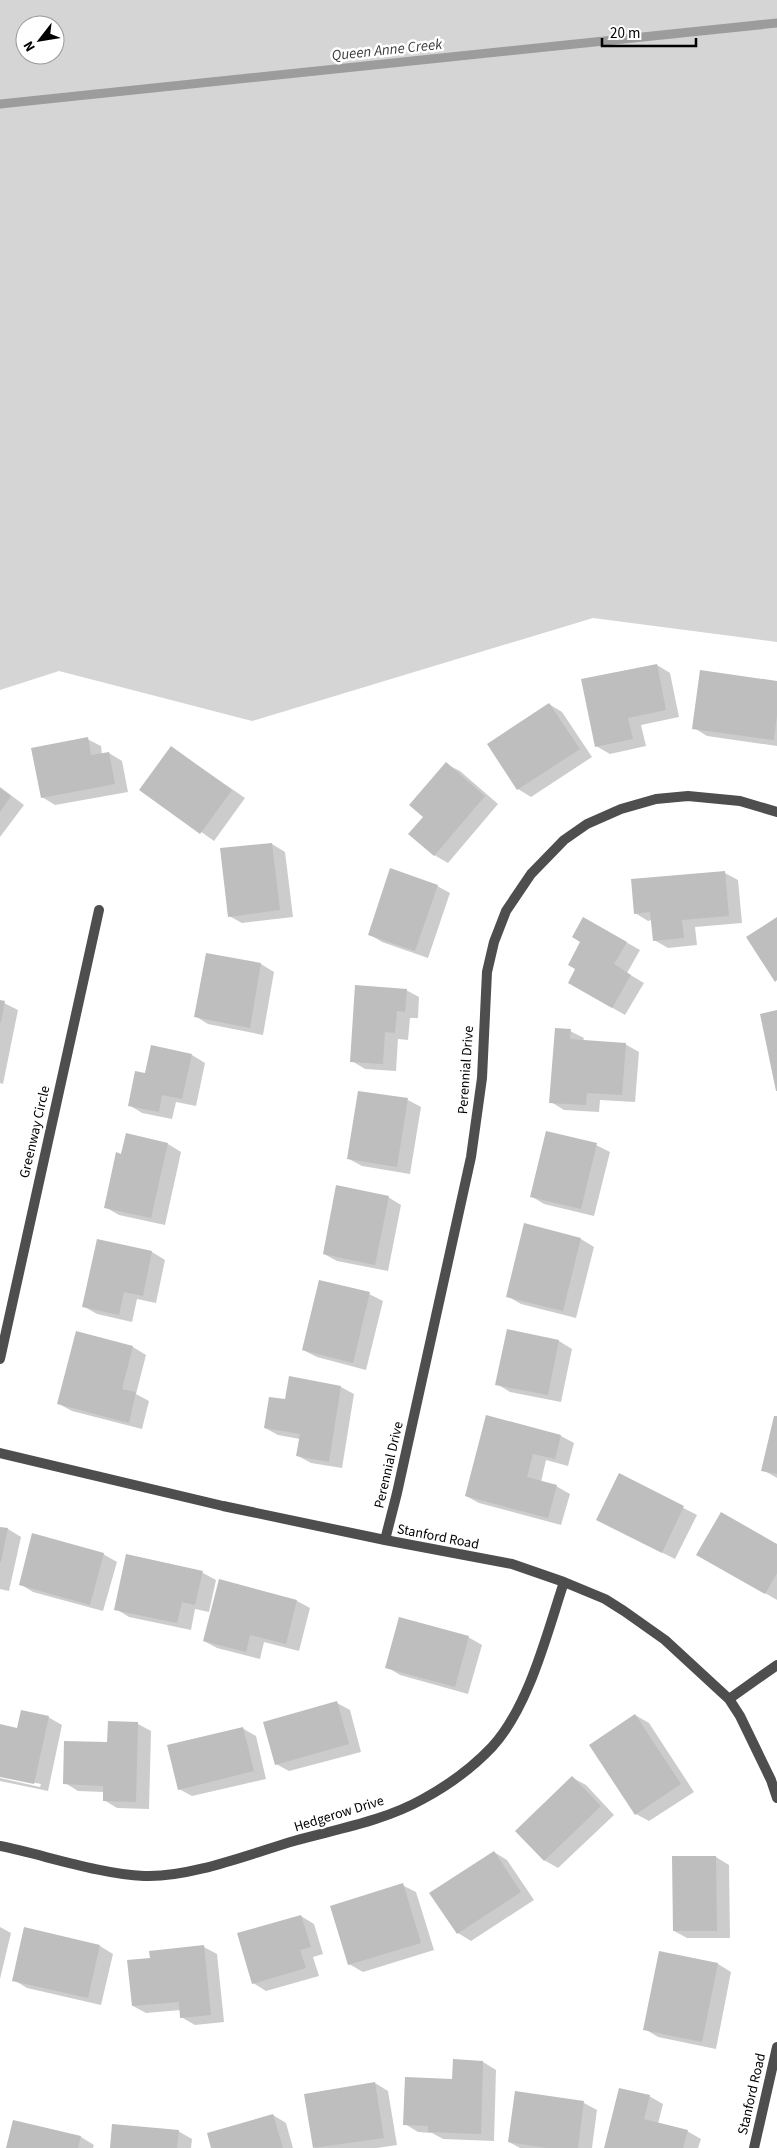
<svg xmlns="http://www.w3.org/2000/svg" width="777" height="2148" font-family="'Source Sans 3',sans-serif">
	<rect width="100%" height="100%" fill="#fff"/>
	<path fill="#d5d5d5" fill-rule="evenodd" d="M0,0H777V642L593,618L252,721L59,671L0,690ZM25,25H55V55H25Z"/>
	<path fill="#0003" d="M657,665L670,673L679,717L641,725L646,746L610,754L596,746Z
		M777,682V746L707,736L694,728Z
		M549,704L562,712L592,757L531,797L518,789Z
		M87,739L101,746L102,755L109,753L122,761L128,792L55,805L42,797Z
		M171,747L245,798L214,841L141,789Z
		M446,764L460,771L498,804L448,863L434,855Z
		M0,787L24,805L0,837Z
		M272,844L285,852L293,917L242,923L229,916Z
		M725,873L738,880L742,923L695,927L697,945L668,948L654,940L652,920L648,921L635,913Z
		M437,886L450,893L428,958L382,942L369,934Z
		M584,918L640,950L627,973L644,983L625,1015L569,983L577,969L582,942Z
		M207,954L261,964L274,972L263,1035L208,1024L195,1016Z
		M406,990L419,997L418,1018H410L408,1040L398,1039L396,1071L365,1069L352,1061Z
		M0,1001L18,1010L3,1084L0,1083Z
		M570,1031L584,1038L583,1041L625,1044L639,1052L635,1102L600,1100L599,1112L564,1110L551,1102Z
		M192,1055L205,1063L196,1106L176,1102L172,1119L142,1113L129,1105L146,1074Z
		M408,1100L421,1107L410,1174L362,1166L349,1159Z
		M127,1134L168,1144L181,1152L165,1225L119,1215L105,1207Z
		M596,1145L610,1152L594,1216L544,1204L531,1196Z
		M388,1197L401,1205L388,1271L337,1261L324,1254Z
		M581,1239L594,1247L576,1318L521,1304L507,1296Z
		M98,1240L152,1252L165,1260L156,1303L137,1299L132,1322L97,1314L83,1306Z
		M369,1294L383,1301L366,1370L317,1357L303,1350Z
		M508,1331L559,1341L572,1349L561,1402L510,1392L497,1384Z
		M76,1333L133,1347L146,1355L136,1394L149,1401L142,1429L72,1411L59,1404Z
		M341,1387L354,1394L342,1468L311,1463L298,1456L300,1439L278,1435L265,1428L286,1401Z
		M777,1418V1478L763,1470Z
		M561,1436L574,1443L568,1466L546,1460L541,1482L556,1486L570,1494L561,1525L479,1503L466,1496Z
		M620,1475L697,1515L675,1559L611,1527Z
		M0,1528L8,1529L21,1537L9,1591L0,1589Z
		M777,1546V1600L698,1554Z
		M103,1554L117,1562L103,1611L33,1592L20,1584Z
		M203,1573L216,1580L209,1612L195,1609L191,1630L129,1617L116,1609Z
		M297,1601L310,1608L299,1651L264,1642L260,1659L217,1648L204,1641Z
		M468,1637L482,1645L468,1694L400,1675L387,1667Z
		M337,1703L350,1710L361,1752L289,1771L276,1764Z
		M635,1715L649,1723L694,1792L649,1821L636,1814Z
		M48,1717L62,1725L48,1791L0,1781V1778L40,1787L41,1784L0,1776V1725L18,1729Z
		M109,1723L138,1724L151,1731L149,1809L117,1808L104,1800V1792L78,1791L65,1783L108,1744Z
		M242,1728L256,1736L266,1779L192,1796L179,1789Z
		M573,1778L586,1785L614,1815L558,1868L544,1860Z
		M494,1852L507,1860L534,1900L471,1941L458,1933Z
		M716,1857L729,1865L730,1938H687L674,1931L673,1858Z
		M402,1885L416,1892L434,1950L363,1972L349,1964Z
		M301,1916L314,1924L323,1954L313,1957L319,1976L266,1991L253,1983Z
		M0,1927L11,1933L0,1979Z
		M100,1946L113,1954L101,2005L27,1988L14,1980Z
		M204,1947L217,1954L224,2022L195,2025L181,2017V2010L146,2013L133,2006L151,1959Z
		M660,1953L718,1964L731,1972L716,2049L658,2037L645,2029Z
		M483,2062L496,2070L494,2141L443,2139L432,2133L418,2132L405,2124L453,2080Z
		M375,2083L388,2091L397,2145L377,2148H315L306,2095Z
		M649,2096L663,2104L658,2124L687,2131L701,2139L698,2148H605Z
		M584,2103L597,2110L592,2148H520L509,2142Z
		M273,2115L286,2123L293,2148H212Z
		M178,2131L192,2139L191,2148H111Z
		M81,2137L94,2145L93,2148H7Z"/>
	<g fill="none" stroke-linecap="round" stroke-linejoin="round">
		<path stroke="#9c9c9c" stroke-width="9" d="M0,104L777,23"/>
	</g>
	<path fill="#bebebe" d="M657,664L666,710L628,718L633,739L595,747L581,679Z
		M700,670L777,681V715L774,740L692,729Z
		M549,703L580,749L517,790L487,744Z
		M88,737L91,755L109,752L115,784L41,798L31,748Z
		M171,746L232,790L200,834L139,790Z
		M446,762L485,796L434,856L408,834L423,817L409,805Z
		M0,788L11,796L0,812Z
		M272,843L280,910L228,917L220,848Z
		M390,868L438,885L415,951L368,935Z
		M725,871L729,916L682,920L684,938L653,941L650,912L634,914L631,879Z
		M583,917L627,942L614,964L631,975L612,1008L568,983L575,969L568,965L580,942L572,937Z
		M777,917V980L775,982L746,937Z
		M206,953L261,963L250,1028L194,1017Z
		M355,985L407,989L405,1012L397,1011L395,1033L385,1032L383,1064L350,1062Z
		M0,1000L5,1001L1,1022H0Z
		M777,1010V1091H776L760,1014Z
		M555,1028L571,1029L570,1039L626,1043L622,1095L587,1093L586,1105L549,1103Z
		M151,1045L192,1054L182,1099L162,1095L159,1112L128,1106L135,1071L145,1073Z
		M358,1091L408,1098L397,1167L347,1159Z
		M546,1131L597,1143L581,1209L530,1197Z
		M126,1133L168,1143L151,1218L104,1208L116,1152L121,1154Z
		M336,1185L389,1196L375,1265L323,1254Z
		M524,1223L581,1238L563,1311L506,1297Z
		M97,1239L152,1251L143,1296L124,1292L119,1315L82,1307Z
		M319,1280L370,1292L353,1363L302,1350Z
		M507,1329L559,1340L548,1395L495,1385Z
		M76,1331L133,1346L122,1389L136,1392L129,1423L57,1404Z
		M289,1376L341,1386L329,1462L296,1456L300,1434L264,1428L269,1397L285,1399Z
		M486,1415L561,1435L555,1459L533,1454L527,1477L557,1485L548,1518L465,1496Z
		M774,1416H777V1474L761,1471Z
		M619,1473L684,1506L662,1553L596,1520Z
		M721,1512L777,1544V1573L765,1594L696,1555Z
		M0,1527L8,1528L1,1562H0Z
		M32,1533L104,1553L90,1605L19,1585Z
		M126,1554L203,1571L195,1605L182,1602L177,1623L114,1610Z
		M219,1579L297,1600L286,1644L250,1635L246,1652L203,1641Z
		M399,1617L469,1636L455,1687L385,1668Z
		M337,1701L349,1744L275,1765L263,1722Z
		M21,1710L49,1716L34,1784L0,1777V1724L17,1728Z
		M635,1714L681,1784L635,1815L589,1745Z
		M108,1721L138,1722L136,1802L103,1801V1786L63,1784L64,1741L107,1742Z
		M243,1727L254,1771L178,1790L167,1745Z
		M572,1776L601,1806L544,1861L515,1831Z
		M494,1851L521,1892L457,1934L429,1893Z
		M672,1856H716L717,1931H673Z
		M403,1883L421,1943L348,1965L330,1906Z
		M301,1915L311,1947L300,1950L306,1968L252,1984L237,1933Z
		M24,1927L100,1945L88,1998L12,1981Z
		M204,1945L211,2015L180,2018L179,2002L132,2006L127,1960L150,1958L149,1951Z
		M659,1951L718,1963L702,2042L643,2030Z
		M453,2059L483,2061L481,2134L428,2132V2126L403,2125L405,2077L452,2079Z
		M375,2082L384,2138L313,2148L304,2094Z
		M619,2088L650,2095L644,2119L688,2130L683,2148H604Z
		M515,2091L584,2101L578,2148H547L508,2142Z
		M273,2114L283,2148H211L207,2133Z
		M13,2120L81,2136L78,2148H6Z
		M112,2124L179,2130L177,2148H110Z"/>
	<g fill="none" stroke-linecap="round" stroke-linejoin="round">
		<path stroke="#4e4e4e" stroke-width="10" d="M0,1359L99,910
			M0,1453L223,1506L385,1540L512,1564L564,1582L605,1599L624,1611L665,1640L729,1699L740,1716L771,1780L777,1798
			M385,1540L397,1493L471,1157L482,1078L487,972L494,942L506,911L531,874L564,840L587,824L621,809L656,799L688,796L740,801L777,812
			M729,1699L777,1665
			M0,1846C44,1855 100,1874 144,1876C189,1878 250,1854 294,1841C337,1829 384,1821 423,1799C447,1786 473,1767 492,1747C529,1707 547,1633 564,1582
			M754,2148L777,2047"/>
	</g>
	<g text-anchor="middle" dominant-baseline="central" stroke-width="5" stroke-linejoin="round" paint-order="stroke">
		<g font-size="14" fill="#000" stroke="#fff">
			<text transform="translate(466 1070) rotate(-86)">Perennial Drive</text>
			<text transform="translate(35 1132) rotate(-77)">Greenway Circle</text>
			<text transform="translate(389 1465) rotate(-77)">Perennial Drive</text>
			<text transform="translate(438 1537) rotate(11)">Stanford Road</text>
			<text transform="translate(339 1814) rotate(-17)">Hedgerow Drive</text>
			<text transform="translate(752 2094) rotate(-77)">Stanford Road</text>
		</g>
		<g font-size="15" font-style="italic" fill="#3d3d3d" stroke="#fff">
			<text transform="translate(387 50) rotate(-6)">Queen Anne Creek</text>
		</g>
	</g>
	<g transform="translate(40 40) rotate(239)"><circle r="24" fill="#ffffff" stroke="#999999"/>
	<path d="M0-4L9 19L0 12L-9 19Z" fill="#000000"/>
	<text y="-8" font-size="14" font-weight="bold" text-anchor="middle" fill="#000000">N</text>
	</g>
	<path d="M602 38v8h94v-8" fill="none" stroke="#000000" stroke-width="2.5"/>
	<text x="610" y="38" font-size="15" fill="#000000" stroke="#ffffff" stroke-width="4" paint-order="stroke">20 m</text>
</svg>
